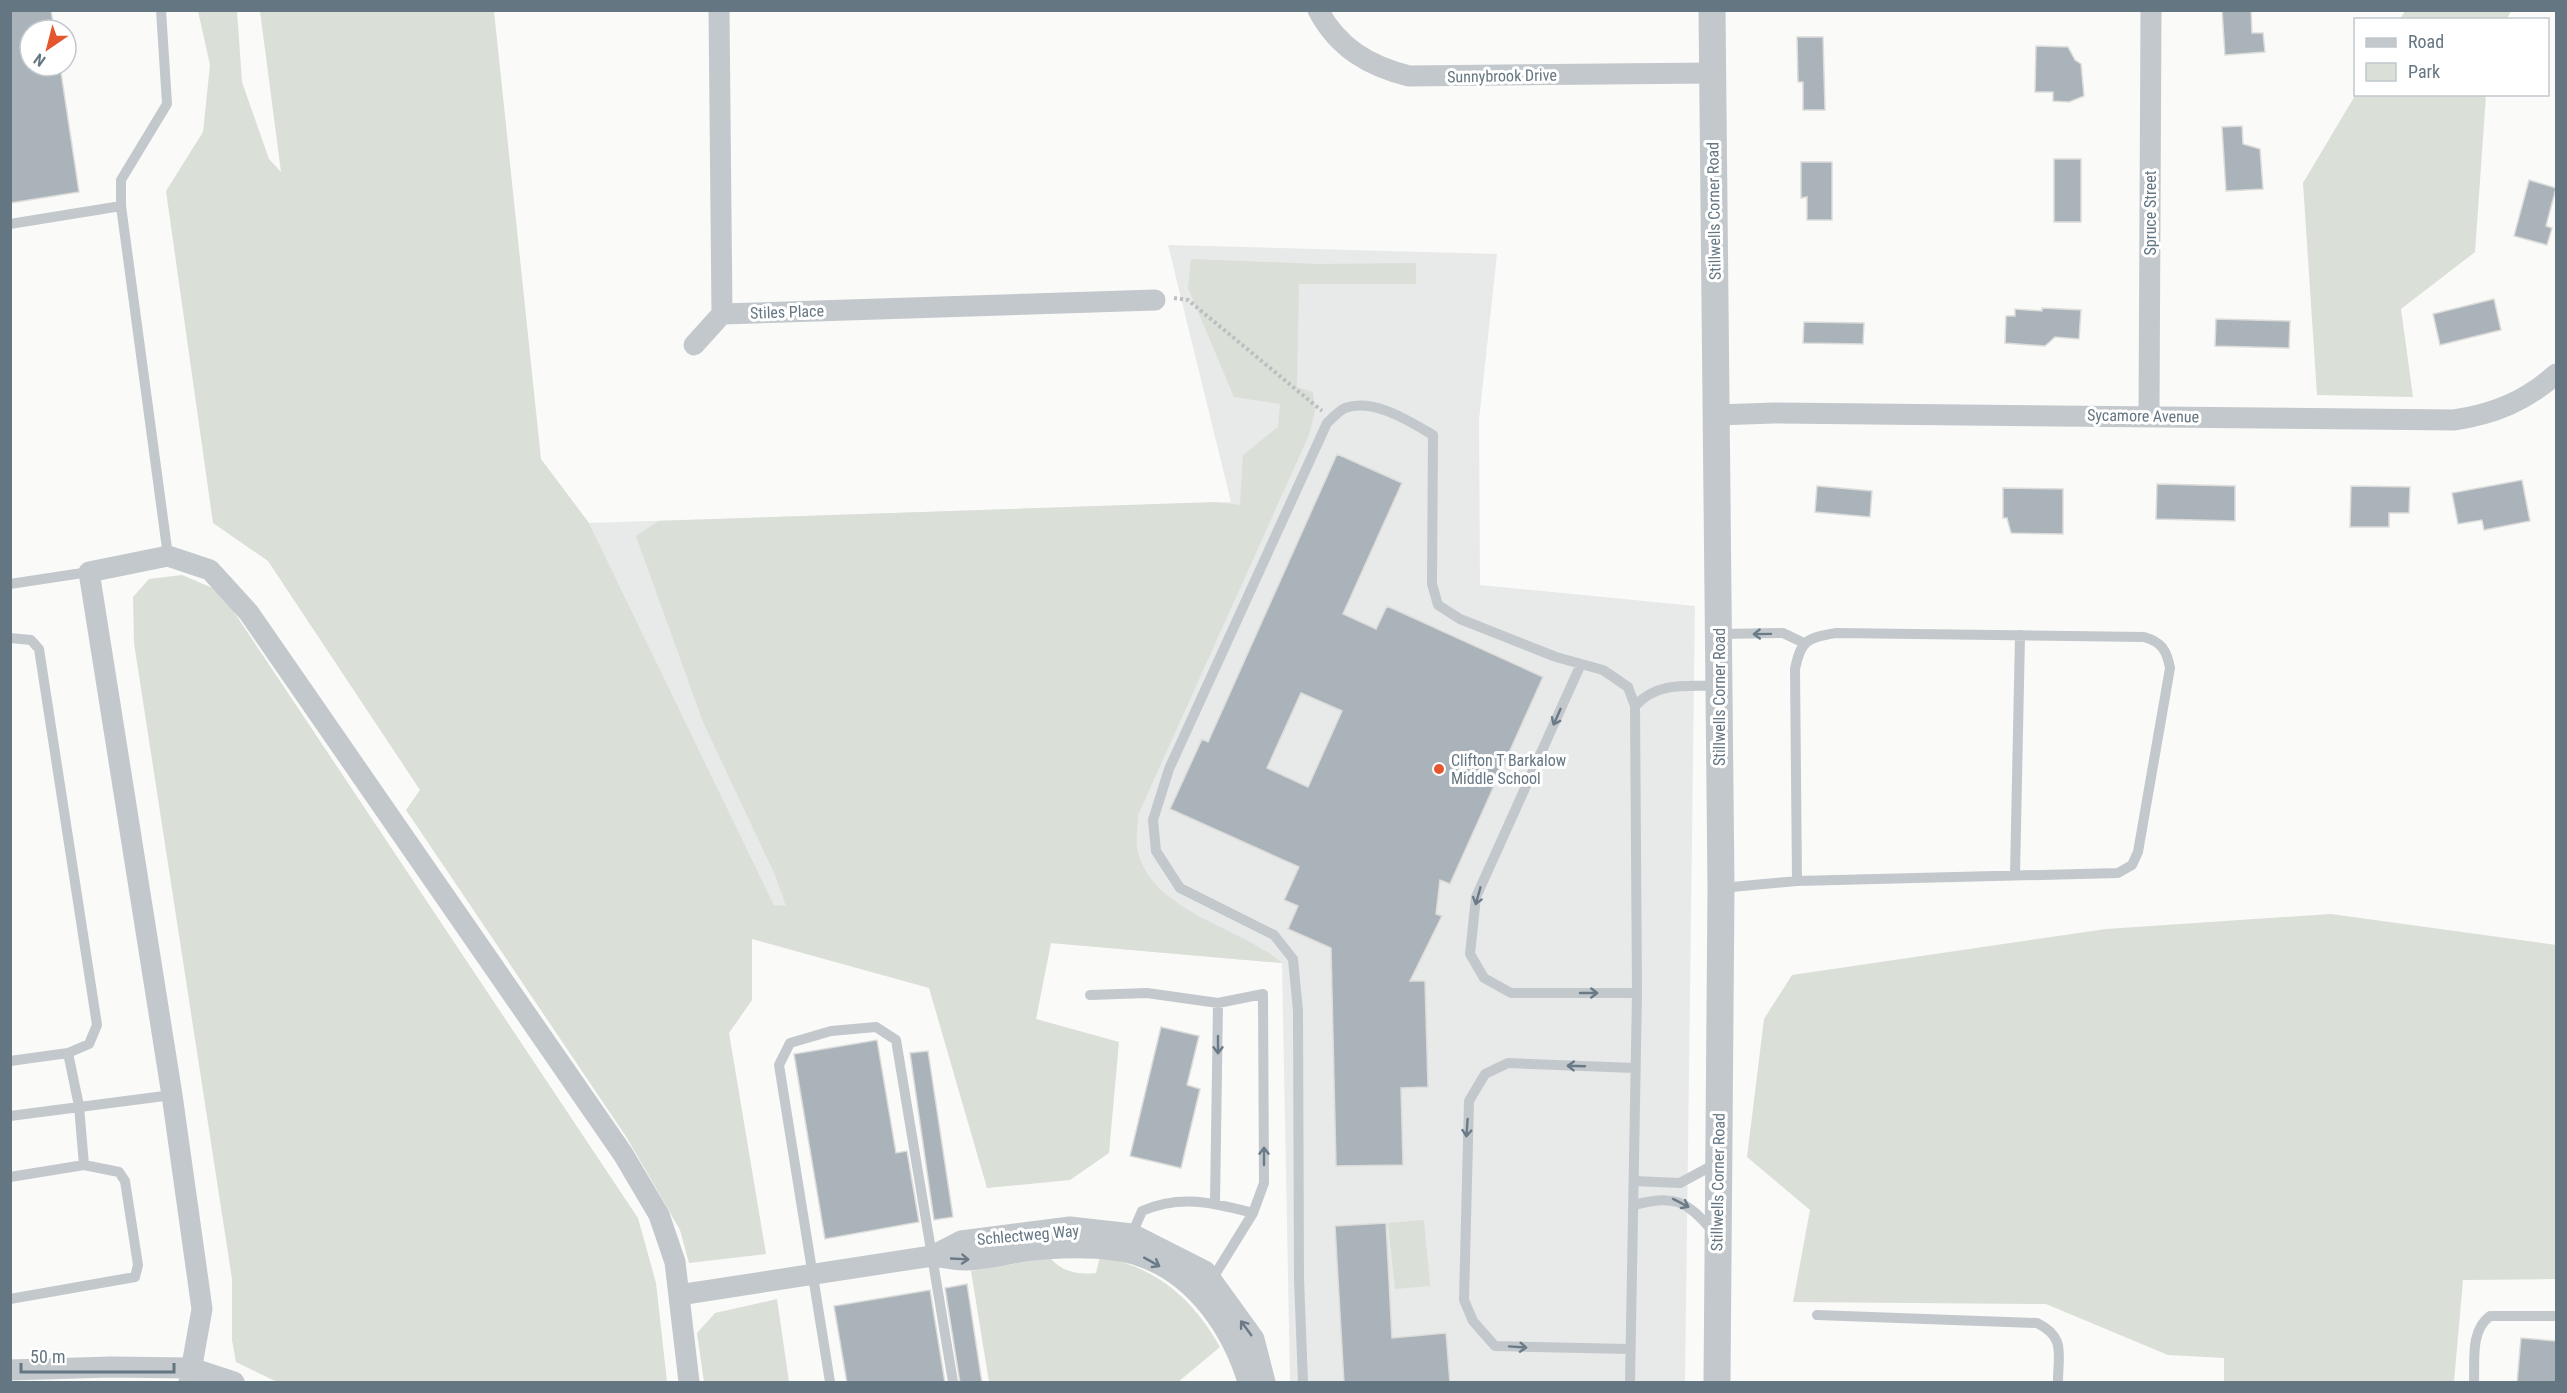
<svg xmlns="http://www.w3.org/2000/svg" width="2567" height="1393" font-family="'Roboto Condensed',sans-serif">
	<rect width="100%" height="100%" fill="#fafaf8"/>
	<path fill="#e8e9e9" d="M1168,245L1497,254L1479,420L1480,585L1695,606L1685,1382H1290L1282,963L1052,943L774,905L589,523L1231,502Z"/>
	<path fill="#dadfd7" d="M198,11H237L242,82L269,159L281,172L260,11H494L541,459L589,523L774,905L786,906L775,875L703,722L636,536L659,521L1215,502L1240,505L1243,455L1278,427L1280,404L1234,397L1188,288L1191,259L1319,264L1416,263V284H1299L1297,387L1313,392L1315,411L1309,435L1138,815C1138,826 1135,841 1138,852C1152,912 1243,928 1282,963L1051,943L1036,1019L1119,1042L1109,1153L1070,1180L987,1188L929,988L752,939V1000L729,1033L766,1254L689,1263L680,1230L627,1138L406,810L420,790L268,561L213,523L166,191L203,132L210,65Z
		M2405,11V10L2511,11L2507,19H2400Z
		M2356,94L2486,95L2475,252L2401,309L2413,397L2317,395L2303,183Z
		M182,575L220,591L638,1218L656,1283L667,1382H277L236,1362L232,1340V1279L134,643L133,597L149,579Z
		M2331,914L2556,945V1279L2463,1280L2454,1382H2224V1358L2168,1355L2046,1304L1793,1302L1810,1210L1747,1157L1764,1019L1792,975L2106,929Z
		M1424,1220L1430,1286L1395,1289L1388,1223Z
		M1100,1256C1156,1268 1192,1297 1220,1347L1178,1382H989L971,1271L1050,1258C1063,1272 1077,1275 1096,1273Z
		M777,1299L789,1382H704L697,1333L715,1313Z"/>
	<path fill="#aab3b9" stroke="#dcdcda" stroke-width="1.5" fill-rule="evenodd" d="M10,10H51L54,30H30V66H60L79,192L10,203Z
		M2222,10H2251L2252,33H2263L2265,52L2225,55Z
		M1797,37H1823L1825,110H1803V82H1798Z
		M2036,46L2068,47L2075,60L2081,64L2084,96L2069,102L2053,101V92H2035Z
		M2242,126L2243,144L2260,149L2263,189L2226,191L2222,127Z
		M2054,159H2081V222H2054Z
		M1801,162H1832V220H1807V197L1801,198Z
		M2529,180L2556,188L2546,226L2552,228L2547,245L2514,236Z
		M2494,299L2501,330L2440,345L2433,314Z
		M2042,308L2081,310L2079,339L2055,337L2045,346L2005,343L2006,316H2015V309L2042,311Z
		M2216,319L2290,321L2289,348L2215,346Z
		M1804,322L1864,323L1863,344L1803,343Z
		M1337,454L1402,483L1343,614L1376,629L1387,606L1543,677L1450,884L1440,880L1436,914L1442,916L1410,981H1425L1428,1087L1401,1088L1403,1165L1336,1166L1331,948L1288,929L1298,906L1284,900L1299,867L1170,809L1202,739L1208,742ZM1301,693L1342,711L1308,787L1267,768Z
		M2522,480L2530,521L2484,530L2482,520L2458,524L2452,493Z
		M2157,484L2235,486V521L2156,519Z
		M1817,486L1872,491L1870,517L1815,512Z
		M2351,486L2410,487L2409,513H2389V527H2350Z
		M2003,488L2063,489V534L2011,533L2007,518H2003Z
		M1161,1027L1199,1036L1187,1085L1200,1089L1181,1168L1130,1156Z
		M877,1040L896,1153L907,1151L919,1222L825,1239L794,1054Z
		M928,1051L953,1217L934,1220L910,1053Z
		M1386,1223L1392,1338L1446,1333L1450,1383H1344L1335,1226Z
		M967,1284L982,1383H960L945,1288Z
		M930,1290L945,1383H847L834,1306Z
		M2521,1338L2556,1341V1383H2517Z"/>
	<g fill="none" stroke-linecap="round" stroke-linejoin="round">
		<path stroke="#bbbfc2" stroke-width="4" stroke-dasharray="3 3" stroke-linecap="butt" d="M1174,298L1188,300L1322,411"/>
		<path stroke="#c3c8cc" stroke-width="10" d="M161,10L167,104L121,180V206L168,556
			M10,224L121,206
			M10,584L89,572
			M1719,634L1783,633L1804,643
			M10,638L31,640L39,649L97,1025L89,1044L68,1053L10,1061
			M1581,664L1476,897L1470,954L1484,978L1511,993H1637
			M2015,875L2020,635
			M1721,888L1797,881L2118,873L2132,865L2138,852L2170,668C2167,651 2162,642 2144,637L1836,633C1808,638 1801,639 1795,669L1797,881
			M1090,995L1147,993L1218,1003L1263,994L1264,1183L1253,1213
			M68,1053L79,1106L84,1165
			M10,1116L172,1095
			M10,1177L84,1165L119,1172L125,1181L138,1265L135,1277L10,1299
			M1634,1181L1680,1183L1717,1163
			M1215,1203L1218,1003
			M1634,1205C1673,1194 1687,1200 1713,1232
			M1132,1234L1142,1211C1181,1194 1214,1203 1253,1213L1211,1281
			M1817,1315L2037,1323C2066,1337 2058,1354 2058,1382
			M1629,1349L1495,1346L1473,1321L1464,1300L1469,1101L1485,1074L1508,1063L1635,1068
			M830,1382L779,1065L790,1043L831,1031L876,1027L896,1040L953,1382
			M1303,1382L1299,1279L1298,1011L1293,959L1274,935L1180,888L1156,851L1153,820L1169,769L1327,423C1332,418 1339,411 1345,408C1374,398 1409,421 1433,435L1432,584L1438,605L1460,619L1556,657L1603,670L1628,687L1635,706
			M1630,1382L1637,993L1635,706C1658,681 1688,686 1719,686
			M2474,1382C2475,1360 2470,1331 2490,1316H2556"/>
		<path stroke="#c3c8cc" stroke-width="21" d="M719,10L722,314
			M1318,10C1338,48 1369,66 1409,76L1712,73
			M722,314L1155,300
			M694,345L722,314
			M1717,415L1774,413L2454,420C2494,414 2526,401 2556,374
			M2149,416L2151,10
			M679,1295L932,1256
			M10,1370L111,1367L191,1368L234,1382
			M189,1382L202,1309L172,1095L89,572L168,556L210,570L249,613L623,1154L659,1215L675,1262L689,1382
			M1248,1382C1232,1329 1196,1275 1140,1256C1111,1246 1075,1247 1045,1249C1018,1250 991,1260 964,1260C954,1260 943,1257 932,1256L961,1241L1070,1227L1132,1234L1205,1271L1254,1339L1265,1382"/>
		<path stroke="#c3c8cc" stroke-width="27" d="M1712,10L1721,888L1717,1382"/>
	</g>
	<defs><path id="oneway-shaft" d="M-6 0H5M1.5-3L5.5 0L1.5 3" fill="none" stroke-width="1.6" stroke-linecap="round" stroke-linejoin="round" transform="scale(1.5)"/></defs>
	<g stroke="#6a7a87">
		<use href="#oneway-shaft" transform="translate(1762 634) rotate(179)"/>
		<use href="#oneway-shaft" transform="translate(1557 717) rotate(114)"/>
		<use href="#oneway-shaft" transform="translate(1478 896) rotate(106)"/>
		<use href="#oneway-shaft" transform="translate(1589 993)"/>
		<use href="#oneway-shaft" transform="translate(1218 1045) rotate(90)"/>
		<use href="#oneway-shaft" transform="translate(1576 1066) rotate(-178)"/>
		<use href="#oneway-shaft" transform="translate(1467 1128) rotate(94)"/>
		<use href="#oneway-shaft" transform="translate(1264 1156) rotate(-90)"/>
		<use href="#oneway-shaft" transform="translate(1681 1203) rotate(27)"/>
		<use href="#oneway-shaft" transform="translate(960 1259) rotate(3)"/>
		<use href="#oneway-shaft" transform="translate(1152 1262) rotate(29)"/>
		<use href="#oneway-shaft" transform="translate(1246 1328) rotate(-126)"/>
		<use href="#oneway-shaft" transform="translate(1518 1347) rotate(4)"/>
	</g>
	<circle fill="#e4572e" stroke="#fff" stroke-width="2" cx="1439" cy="769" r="6"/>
	<g text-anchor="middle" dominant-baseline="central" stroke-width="6" stroke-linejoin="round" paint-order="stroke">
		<g font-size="16" fill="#657683" stroke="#fff">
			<text transform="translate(1502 76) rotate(-1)">Sunnybrook Drive</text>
			<text transform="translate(1714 211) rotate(-91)">Stillwells Corner Road</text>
			<text transform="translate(2150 213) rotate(-90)">Spruce Street</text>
			<text transform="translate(787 312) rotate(-2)">Stiles Place</text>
			<text transform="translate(2143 416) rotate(1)">Sycamore Avenue</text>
			<text transform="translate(1719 697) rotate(-90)">Stillwells Corner Road</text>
			<text transform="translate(1718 1182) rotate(-89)">Stillwells Corner Road</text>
			<text transform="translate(1028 1235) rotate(-5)">Schlectweg Way</text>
		</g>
		<g font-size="16" fill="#657683" stroke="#fff" text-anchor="start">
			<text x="1451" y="760">Clifton T Barkalow<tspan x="1451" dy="18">Middle School</tspan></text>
		</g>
	</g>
	<rect width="2567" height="1393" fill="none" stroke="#657683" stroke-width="24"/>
	<rect x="2354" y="18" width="195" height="78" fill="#ffffff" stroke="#c1c8cd" stroke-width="1.5"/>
	<rect x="2366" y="38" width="30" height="9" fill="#c3c8cc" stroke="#c1c8cd" stroke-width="1.5"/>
	<text x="2408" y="48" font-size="18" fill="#657683">Road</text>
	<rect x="2366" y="63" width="30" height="18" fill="#dadfd7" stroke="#c1c8cd" stroke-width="1.5"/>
	<text x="2408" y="78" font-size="18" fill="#657683">Park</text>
	<g transform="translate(48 48) rotate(215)"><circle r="28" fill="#ffffff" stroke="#c1c8cd" stroke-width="1.5"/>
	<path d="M0-4.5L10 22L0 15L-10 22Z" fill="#e4572e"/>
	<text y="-9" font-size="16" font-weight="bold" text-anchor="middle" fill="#657683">N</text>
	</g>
	<path d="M21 1363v9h153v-9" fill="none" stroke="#657683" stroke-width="3"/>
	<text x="30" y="1363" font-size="18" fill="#657683" stroke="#ffffff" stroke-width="4.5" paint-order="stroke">50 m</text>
</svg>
